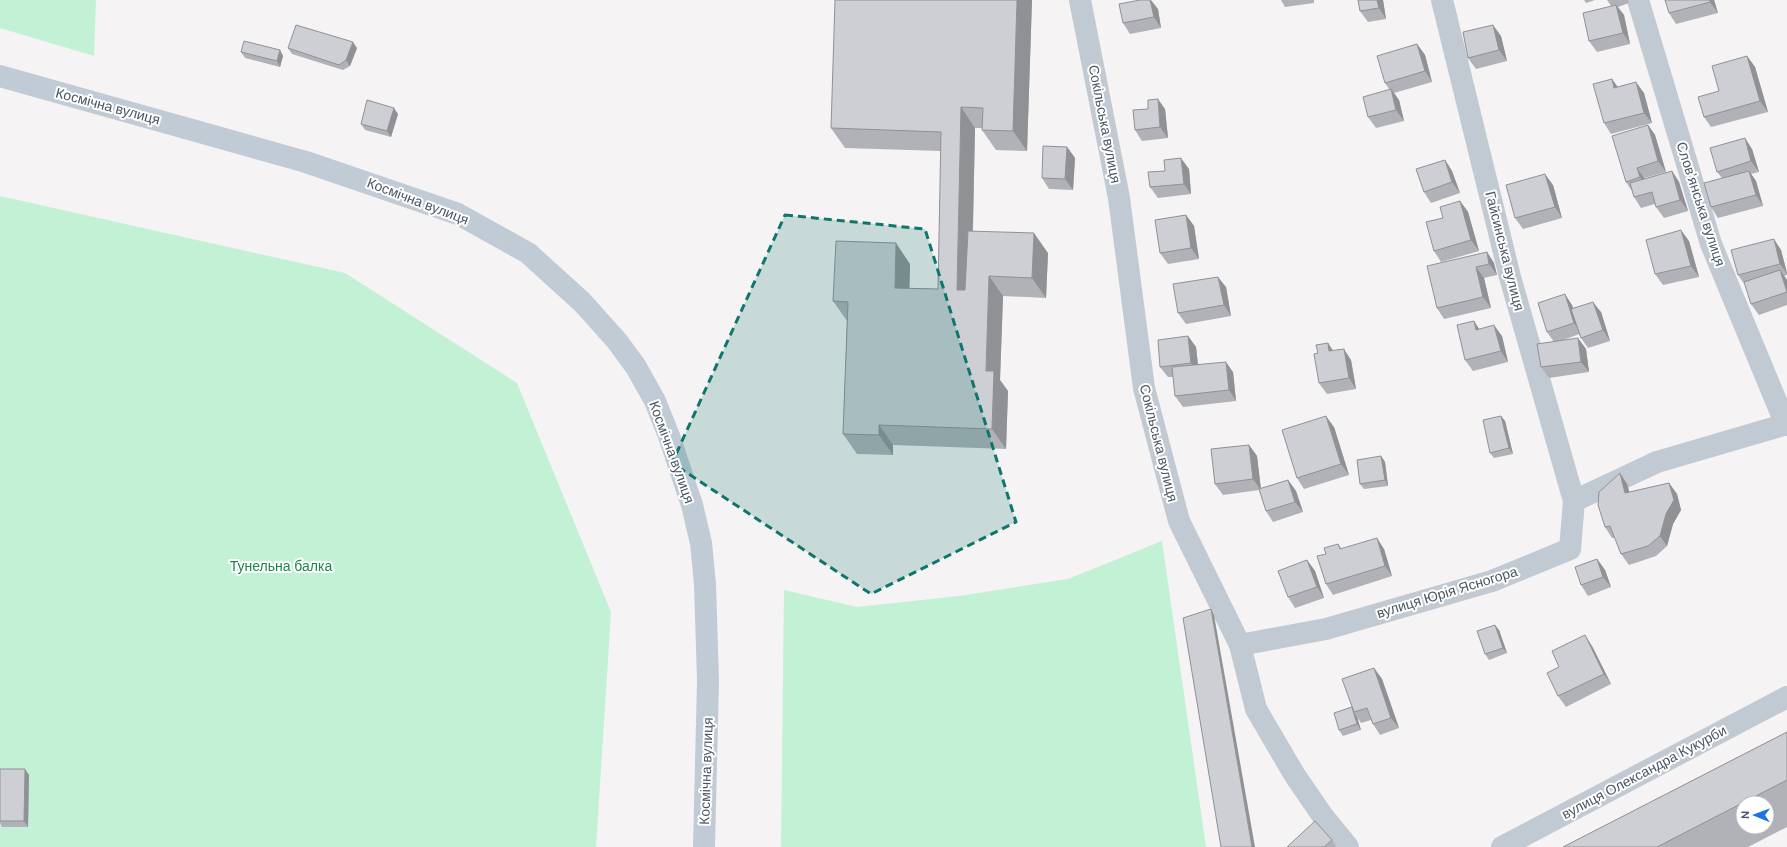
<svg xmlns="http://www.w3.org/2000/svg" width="1787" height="847" font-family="'DM Sans',sans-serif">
	<rect width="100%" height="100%" fill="#f5f3f3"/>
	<path fill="#c3f1d5" d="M0,0H96L94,56L0,28Z
		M0,196L345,273L517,383L611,612L596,847H0Z
		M1162,541L1206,847H781L784,590L857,607L959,596L1068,579Z"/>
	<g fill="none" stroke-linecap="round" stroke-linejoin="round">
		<path stroke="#c1cad2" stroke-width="22" d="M1080,0L1119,198L1144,388L1179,521L1240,645L1256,709L1294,774L1322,815L1348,847
			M1442,0L1510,277L1574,501
			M1638,0L1711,244L1786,425
			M1240,645L1326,629L1492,581L1570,549L1574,501L1657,462L1787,424"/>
		<path stroke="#c1cad2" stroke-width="22" d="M1502,847L1787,697"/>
		<path stroke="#c1cbd6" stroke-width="22" d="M0,76L306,162L458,214L528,253L582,302L617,341L636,367L655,401L669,436L692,505L701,543L705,584L708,681L704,847"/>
	</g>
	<path fill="#b0b2b7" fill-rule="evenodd" d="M1032,0L1027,151L996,150L982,130V128H975L973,231L1048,253L1046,298L1003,296L1000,380L1008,391L1006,449L893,445V455L857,454L843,434L847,321L833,301L910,264L909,288L938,289L941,151L845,148L831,128Z
		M1281,0H1314V3L1285,7Z
		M1358,0H1383L1386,19L1368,22L1360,11Z
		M1584,0H1595L1586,3Z
		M1607,0H1628L1629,3L1618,7L1624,15L1630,44L1597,52L1589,41L1611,6Z
		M1714,0L1718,13L1676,24L1669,13Z
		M1158,9L1161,28L1130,34L1123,23Z
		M1501,36L1507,61L1476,69L1468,58Z
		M1417,44L1425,55L1432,82L1394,93L1399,100L1404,121L1376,128L1368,117L1390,90L1385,83Z
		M288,48H357L350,66L343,70L292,54Z
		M280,50L283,56L280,67L245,58L241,52Z
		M1747,56L1755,67L1768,112L1711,127L1704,117L1719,91Z
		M1612,79L1617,87L1644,93L1652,123L1611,134L1604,123Z
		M1165,109L1168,138L1142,141L1135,130Z
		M398,114L391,137L365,130L361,124Z
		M1648,125L1655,135L1666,172L1644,178L1645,179L1672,171L1679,182L1688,211L1664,218L1656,207L1655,204L1641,208L1634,197L1632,191L1626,182Z
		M1067,147L1075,158L1073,190L1049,189L1042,178Z
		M1752,149L1759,172L1751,174L1756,181L1763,206L1718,218L1711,207L1722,178L1717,172Z
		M1445,160L1452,171L1460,193L1431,203L1424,192Z
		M1189,169L1191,194L1158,198L1150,187L1165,171Z
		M1553,185L1562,218L1523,229L1515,218Z
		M1460,201L1468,212L1479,251L1441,262L1434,251L1443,218Z
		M1186,215L1194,226L1199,259L1168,264L1160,253Z
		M1689,241L1699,277L1663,285L1655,274Z
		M1781,250L1787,272V275L1784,276L1787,280V305L1759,315L1751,304L1745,285L1738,275Z
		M1487,252L1494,263L1497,275L1484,278L1491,308L1444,319L1437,308Z
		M1226,287L1231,316L1186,324L1178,313Z
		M1572,305L1573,308L1601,312L1610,341L1588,348L1581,338L1579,334L1561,341L1578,338L1586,349L1589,372L1549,378L1541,367L1554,342L1547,332Z
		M1474,321L1479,329L1502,336L1508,362L1473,371L1465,360Z
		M1188,336L1196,347L1198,365L1233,372L1236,401L1183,407L1175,396L1173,377H1168L1160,367Z
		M1328,343L1333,351L1351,360L1356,389L1327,394L1319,383L1318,353Z
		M1501,416L1505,421L1513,454L1494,458L1490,453Z
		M1334,427L1349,475L1304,489L1297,478Z
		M1249,445L1257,456L1261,489L1288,480L1296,491L1303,512L1273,522L1266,511L1259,490L1223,495L1215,484Z
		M1381,456L1385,462L1388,486L1364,489L1360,484Z
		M1620,473L1627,484L1629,492L1669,483L1677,494L1681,510L1673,524L1667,546L1656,556L1629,565L1621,554L1615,538H1612L1605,527Z
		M1338,544L1342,549H1384L1392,576L1333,595L1326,584V554Z
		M1597,559L1605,570L1611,587L1588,596L1581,585Z
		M1307,560L1315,571L1324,598L1295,608L1288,597Z
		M1499,630L1507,653L1489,660L1485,654Z
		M1592,646L1611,684L1566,707L1558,696Z
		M1374,668L1382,679L1399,728L1380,735L1373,724L1371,720L1361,723L1357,717L1361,730L1343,736L1339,730Z
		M1787,732V827L1748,847H1563ZM1743,803H1767V827H1743Z
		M0,769L29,775L28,827H2L0,823Z
		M1332,840L1336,846L1334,847H1287Z"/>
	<path fill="#909195" d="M1017,0H1032L1027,151L1013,131Z
		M1150,0H1151L1158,9L1161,28L1154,17Z
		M1377,0H1383L1386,19L1379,8Z
		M1710,0H1714L1718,13L1710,2Z
		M1616,5L1624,15L1630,44L1623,33Z
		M1493,25L1501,36L1507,61L1499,50Z
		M353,42L357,48L350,66L346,60Z
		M1417,44L1425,55L1432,82L1425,71Z
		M280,50L283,56L280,67L277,61Z
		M1747,56L1755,67L1768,112L1760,101Z
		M1612,79L1620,90L1614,88Z
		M1636,82L1644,93L1652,123L1644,113Z
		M1391,89L1399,100L1404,121L1396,110Z
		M1158,99L1165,109L1168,138L1160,127Z
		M961,107L975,128L971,310L957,290Z
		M394,108L398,114L391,137L387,131Z
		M1648,125L1655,135L1666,172L1658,161Z
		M1745,138L1752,149L1759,172L1751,161Z
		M1067,147L1075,158L1073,190L1065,179Z
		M1181,158L1189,169L1191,194L1184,184Z
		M1445,160L1452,171L1460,193L1452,182Z
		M1637,168L1644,178L1647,188L1640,177Z
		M1672,171L1679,182L1688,211L1680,200Z
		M1749,171L1756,181L1763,206L1756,195Z
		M1545,174L1553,185L1562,218L1555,207Z
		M1460,201L1468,212L1479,251L1471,240Z
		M1186,215L1194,226L1199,259L1191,248Z
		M1681,230L1689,241L1699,277L1691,266Z
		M1034,233L1048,253L1046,298L1032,278Z
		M1774,239L1781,250L1787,274L1780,264Z
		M896,243L910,264L909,308L895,288Z
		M1487,252L1494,263L1497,275L1489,264Z
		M1476,267L1484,278L1491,308L1483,297Z
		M1780,270L1787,280V292Z
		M989,276L1003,296L1000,380L1008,391L1006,449L992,429L986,371Z
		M1218,277L1226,287L1231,316L1224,305Z
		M1565,294L1572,305L1582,334L1574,323Z
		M1593,302L1601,312L1610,341L1603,330Z
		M1474,321L1481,332L1476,330Z
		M1494,325L1502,336L1508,362L1501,351Z
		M1188,336L1196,347L1199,374L1191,363Z
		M1578,338L1586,349L1589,372L1581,362Z
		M1328,343L1335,354L1329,351Z
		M1344,349L1351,360L1356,389L1349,378Z
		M1226,362L1233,372L1236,401L1229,390Z
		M1326,416L1334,427L1349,475L1341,464Z
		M1501,416L1505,421L1513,454L1509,448Z
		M879,425L893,445V455L879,435Z
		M1249,445L1257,456L1261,490L1253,479Z
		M1381,456L1385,462L1388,486L1385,480Z
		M1620,473L1627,484L1633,504L1625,493Z
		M1288,480L1296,491L1303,512L1295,502Z
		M1669,483L1677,494L1681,510L1673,524L1667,546L1660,536Z
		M1377,538L1384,549L1392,576L1385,566Z
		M1597,559L1605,570L1611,587L1603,577Z
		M1307,560L1315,571L1324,598L1317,587Z
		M1211,609L1214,615L1255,847H1252Z
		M1495,625L1499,630L1507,653L1503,648Z
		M1585,635L1592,646L1611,684L1604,674Z
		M1374,668L1382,679L1399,728L1391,718Z
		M1354,712L1357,717L1361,730L1357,724Z
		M25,769L29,775L28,827L24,821Z"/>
	<path fill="#cdcfd5" stroke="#909195" d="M835,0H1017L1013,131L982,130L983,108L961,107L957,290H965L968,231L1034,233L1032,278L989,276L986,371H994L992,429L879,425V435L843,434L848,302L833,301L836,241L896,243L895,288L938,289L941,132L831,128Z
		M1140,0H1150L1154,17L1123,23L1119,4Z
		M1358,0H1377L1379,8L1360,11Z
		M1665,0H1710V2L1669,13Z
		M1616,5L1623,33L1589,41L1583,13Z
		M296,25L353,42L346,60L339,65L288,48Z
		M1493,25L1499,50L1468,58L1463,32Z
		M244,41L280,50L277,61L241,52Z
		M1417,44L1425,71L1385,83L1377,56Z
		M1747,56L1760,101L1704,117L1698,97L1719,91L1712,66Z
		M1612,79L1614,88L1636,82L1644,113L1604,123L1593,84Z
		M1391,89L1396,110L1368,117L1363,97Z
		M1158,99L1160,127L1135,130L1133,110L1148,109V100Z
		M367,100L394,108L387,131L361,124Z
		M1648,125L1658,161L1637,168L1640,177L1626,182L1612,136Z
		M1745,138L1751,161L1717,172L1710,148Z
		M1043,146L1067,147L1065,179L1042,178Z
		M1181,158L1184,184L1150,187L1148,172L1165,171L1164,160Z
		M1445,160L1452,182L1424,192L1416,169Z
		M1672,171L1680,200L1656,207L1652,192L1634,197L1630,183Z
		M1749,171L1756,195L1711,207L1704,183Z
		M1545,174L1555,207L1515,218L1506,185Z
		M1460,201L1471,240L1434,251L1426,222L1443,218L1440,207Z
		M1186,215L1191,248L1160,253L1155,220Z
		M1681,230L1691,266L1655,274L1646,240Z
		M1774,239L1780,264L1738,275L1731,250Z
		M1487,252L1489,264L1476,267L1483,297L1437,308L1427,266Z
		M1780,270L1787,292L1751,304L1744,282Z
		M1218,277L1224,305L1178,313L1173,284Z
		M1565,294L1574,323L1547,332L1538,303Z
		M1593,302L1603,330L1581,338L1571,309Z
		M1474,321L1476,330L1494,325L1501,351L1465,360L1457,325Z
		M1188,336L1191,363L1160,367L1158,340Z
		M1578,338L1581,362L1541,367L1537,344Z
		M1328,343L1329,351L1344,349L1349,378L1319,383L1314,354L1318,353L1316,345Z
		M1226,362L1229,390L1175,396L1172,367Z
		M1326,416L1341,464L1297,478L1282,430Z
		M1501,416L1509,448L1490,453L1483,420Z
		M1249,445L1253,479L1215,484L1211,449Z
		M1381,456L1385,480L1360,484L1357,460Z
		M1620,473L1625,493L1669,483L1674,500L1666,514L1660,536L1648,546L1621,554L1610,526L1605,527L1598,505L1599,492Z
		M1288,480L1295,502L1266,511L1259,489Z
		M1377,538L1385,566L1326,584L1317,556L1326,554L1324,548L1338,544L1340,549Z
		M1597,559L1603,577L1581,585L1575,567Z
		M1307,560L1317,587L1288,597L1278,571Z
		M1211,609L1252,847H1221L1183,618Z
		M1495,625L1503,648L1485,654L1477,631Z
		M1585,635L1604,674L1558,696L1547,673L1559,667L1552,651Z
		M1374,668L1391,718L1373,724L1367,708L1354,712L1342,679Z
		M1352,707L1357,724L1339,730L1334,713Z
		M1787,732V780L1657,847H1563Z
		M0,769H25L24,821H0Z
		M1315,821L1332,840L1324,847H1287Z"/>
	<path fill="#0f766e" fill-opacity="0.2" stroke="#0f766e" stroke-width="3" stroke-dasharray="8 5" stroke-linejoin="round" d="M785,215L925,229L1016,522L871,594L672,463Z"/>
	<g text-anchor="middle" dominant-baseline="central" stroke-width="4" stroke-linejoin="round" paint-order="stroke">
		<g font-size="14" fill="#4a5661" stroke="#fff">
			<text transform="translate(108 106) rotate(15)">Космічна вулиця</text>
			<text transform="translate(1105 124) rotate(79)">Сокільська вулиця</text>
			<text transform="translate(418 201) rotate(21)">Космічна вулиця</text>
			<text transform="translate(1701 204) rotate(72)">Словʼянська вулиця</text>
			<text transform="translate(1505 251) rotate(76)">Гайсинська вулиця</text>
			<text transform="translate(1159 443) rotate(76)">Сокільська вулиця</text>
			<text transform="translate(672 452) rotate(70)">Космічна вулиця</text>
			<text transform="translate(1447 592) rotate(-17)">вулиця Юрія Ясногора</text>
			<text transform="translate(706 771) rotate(-88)">Космічна вулиця</text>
			<text transform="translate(1644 772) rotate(-28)">вулиця Олександра Кукурби</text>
		</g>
		<g font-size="14" fill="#17864f" stroke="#fff">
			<text x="281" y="566">Тунельна балка</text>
		</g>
	</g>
	<g transform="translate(1755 815) rotate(271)"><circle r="19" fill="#ffffff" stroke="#b7bbc0"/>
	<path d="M0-3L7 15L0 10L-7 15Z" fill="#1a73e8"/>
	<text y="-6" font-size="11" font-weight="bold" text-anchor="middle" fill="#4a5661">N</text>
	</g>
</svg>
